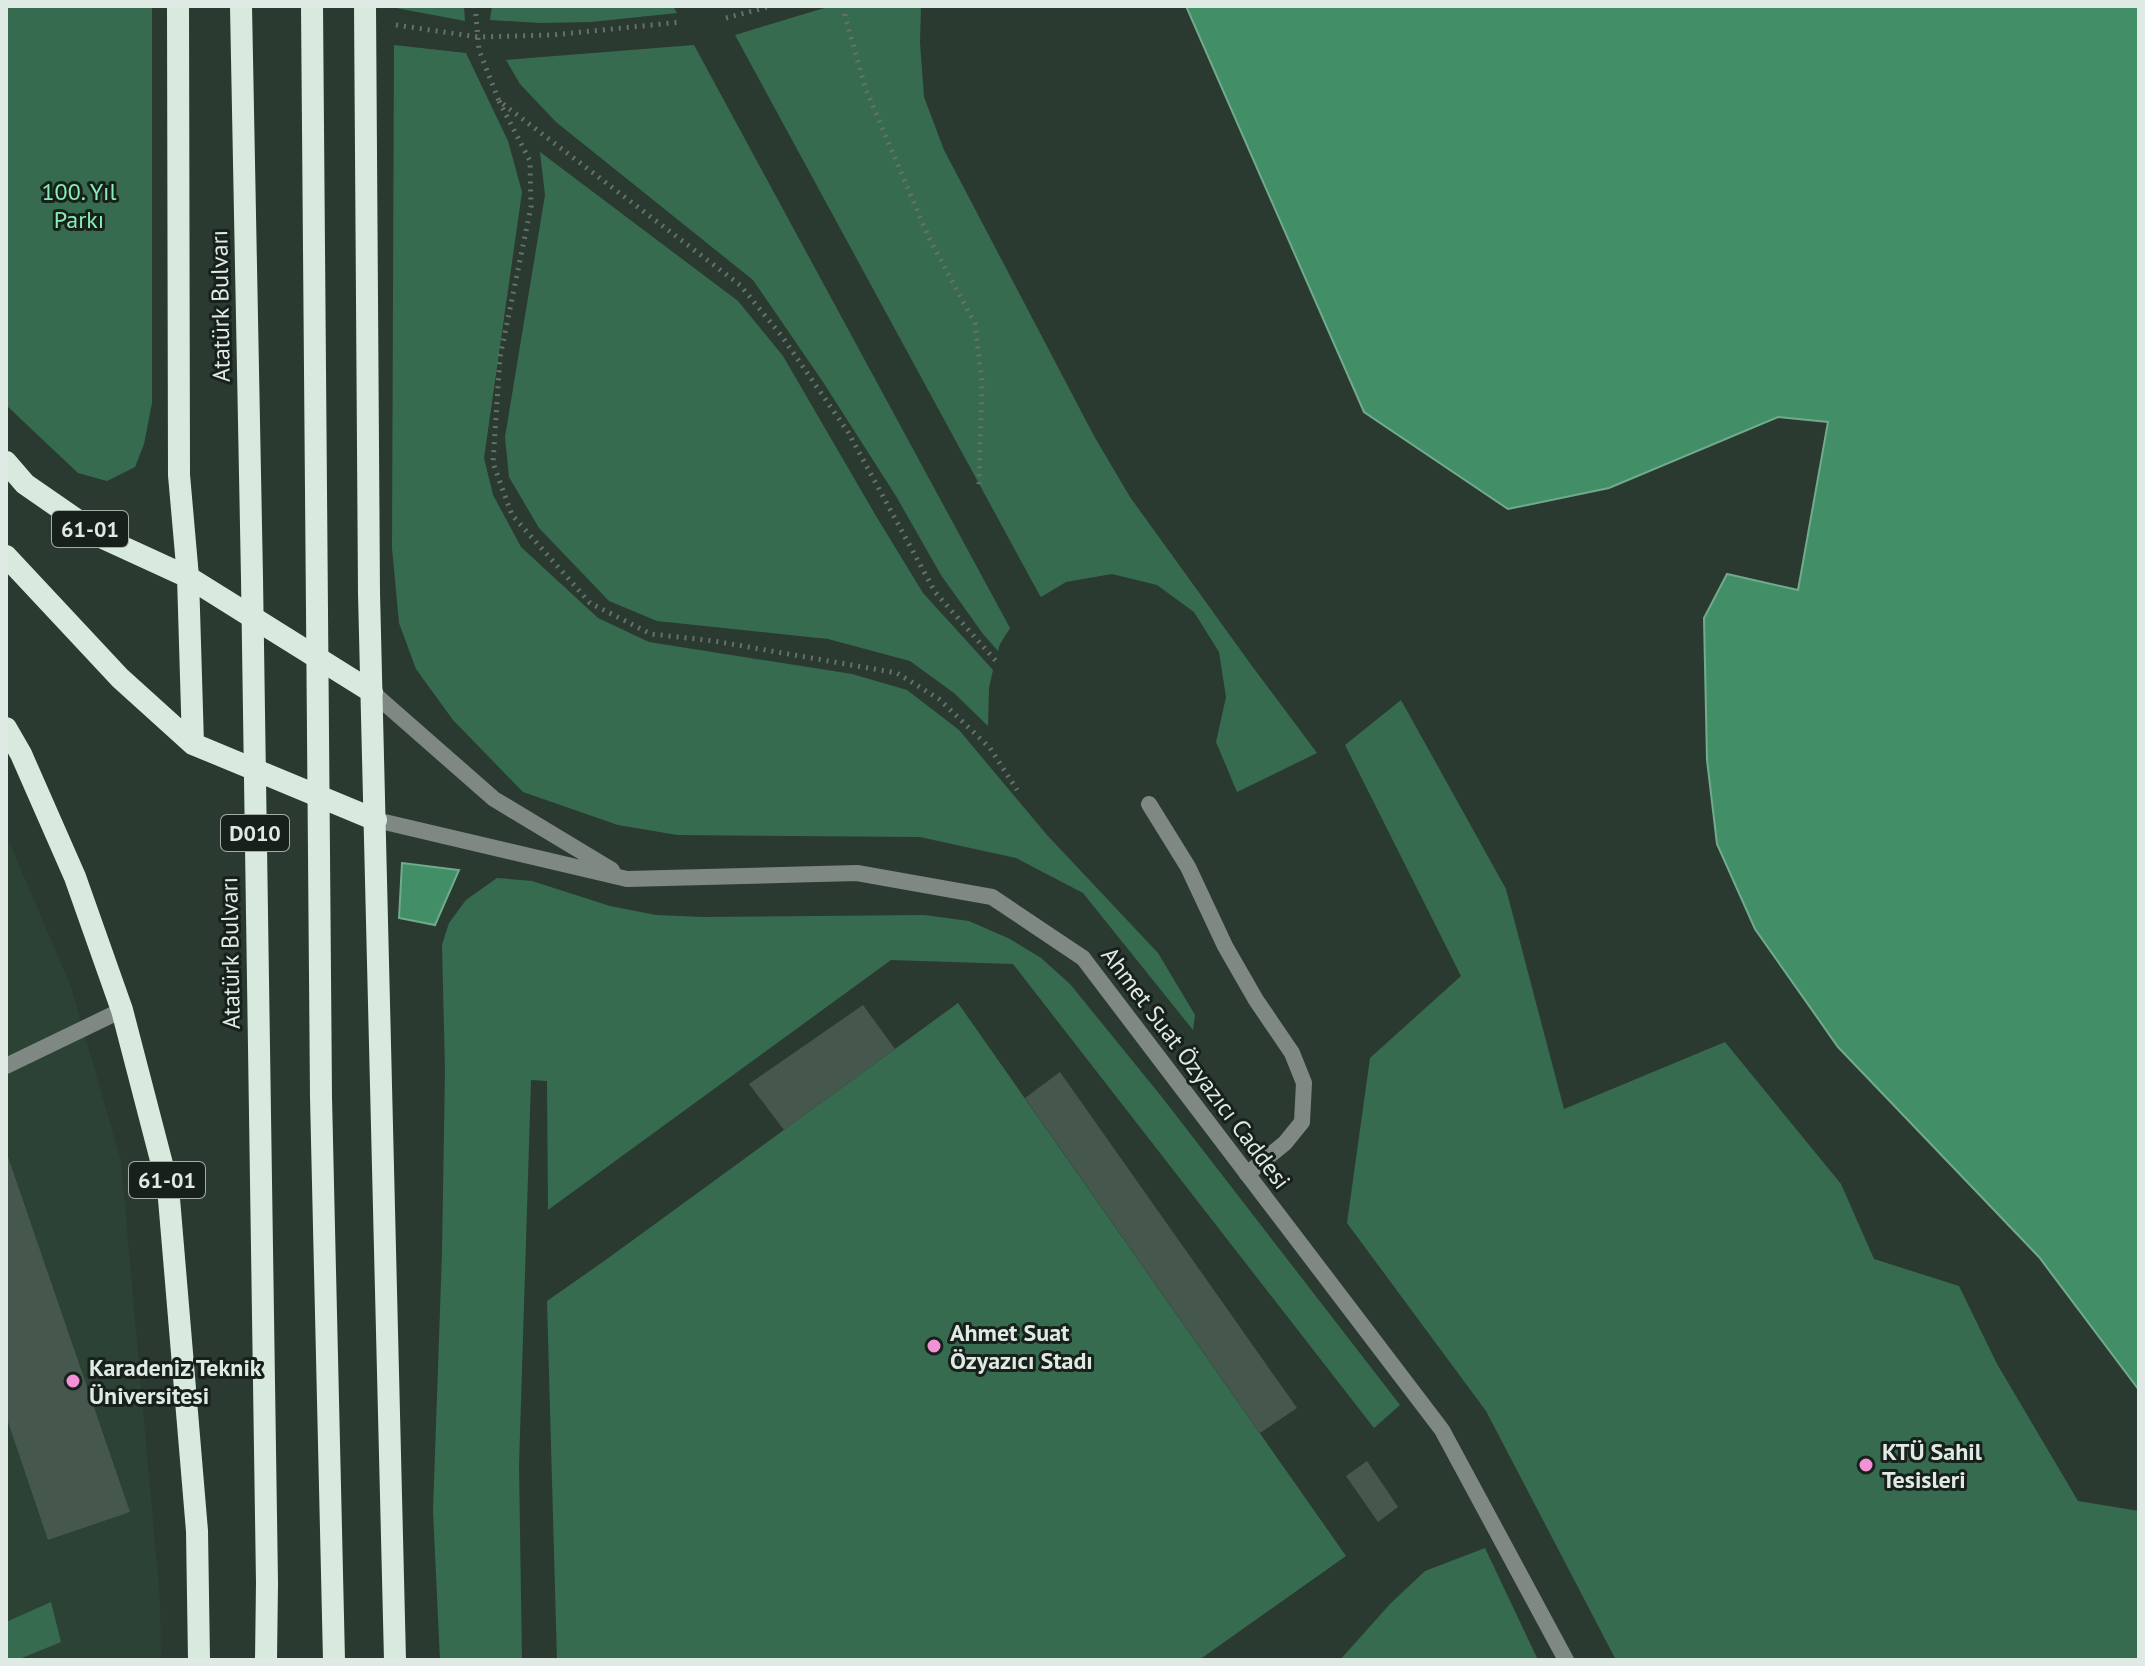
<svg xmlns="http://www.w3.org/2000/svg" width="2145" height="1666" font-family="'PT Sans',sans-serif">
	<rect width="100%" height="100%" fill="#2b3a31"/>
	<path fill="#2b4235" d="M6,834L71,987L121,1161L160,1600L161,1660H6Z"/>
	<path fill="#376b4f" d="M6,6H152V403L144,444L135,467L107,481L78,473L6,405Z
		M388,6H464L465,21L396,8Z
		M492,6H673L677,13L591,22L541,23L490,20Z
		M831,6H921L920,43L924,97L944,150L1094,436L1130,497L1252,666L1317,753L1237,792L1216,742L1226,697L1219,652L1194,612L1157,585L1112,574L1066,582L1041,597L1039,594L735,35Z
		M394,45L466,53L508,141L522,192L484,458L493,495L521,547L598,618L649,642L852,674L907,690L959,730L1047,835L1158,953L1195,1015L1193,1030L1083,893L1016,858L920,837L677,835L618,825L523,792L453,720L416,669L399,623L392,548Z
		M694,45L1010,628L1000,644L998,651L983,634L941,575L896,496L823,382L753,280L556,122L520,84L506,60Z
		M540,152L738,301L783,356L876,516L923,593L993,670L989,688L988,726L954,693L910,661L828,639L657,621L609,601L539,528L509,477L505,437L545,195Z
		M1401,700L1506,889L1564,1109L1725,1042L1841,1184L1874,1259L1959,1286L1997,1364L2078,1501L2139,1511V1660H1616L1486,1411L1347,1223L1370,1058L1461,976L1345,745Z
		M497,878L532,881L610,906L656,915L702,917L924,915L969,921L1010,939L1041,958L1070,984L1161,1096L1400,1405L1374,1428L1013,964L891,960L548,1210L547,1081L531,1080L519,1466L522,1660H440L433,1511L442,1253L445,1070L442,945L449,923L466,900Z
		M958,1003L1346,1556L1199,1660H557L547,1301L607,1259Z
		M1485,1548L1538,1660H1340L1390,1604L1425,1571Z
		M51,1602L61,1642L17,1660H6V1622Z"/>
	<path fill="#428f67" stroke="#71aa8c" stroke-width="2" d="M1186,6H2139V1390L2039,1257L1838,1047L1755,929L1717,844L1707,760L1704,618L1727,574L1798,590L1828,422L1778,417L1609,488L1508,509L1364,412Z
		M402,863L459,870L435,925L399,918Z"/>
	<path fill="#46574d" d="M863,1005L895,1049L784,1130L749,1084Z
		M1060,1072L1297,1408L1260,1433L1025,1098Z
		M6,1151L130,1512L48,1540L6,1416Z
		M1367,1461L1398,1507L1378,1522L1346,1476Z"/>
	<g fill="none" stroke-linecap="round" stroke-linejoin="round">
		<path stroke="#65726a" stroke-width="5" stroke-dasharray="2 6" stroke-linecap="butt" d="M475,6L479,50L499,101L740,285L781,335L848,432L935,592L996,661
			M845,6V16L865,87L928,236L975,324L982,382L979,484
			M726,18L771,6
			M396,25L478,37L552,35L682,22
			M499,101L530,161L531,207L500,357L493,463L512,515L590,603L651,634L714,641L897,673L939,699L990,748L1017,790"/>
		<path stroke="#808883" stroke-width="16" d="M1149,804L1188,867L1225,946L1256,1000L1292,1053L1304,1083L1302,1122L1285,1143L1247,1174"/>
		<path stroke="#808883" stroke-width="16" d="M372,692L494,799L612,870
			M376,820L627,879L857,873L992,897L1083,958L1442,1430L1566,1660
			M6,1066L122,1010"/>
		<path stroke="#d8eade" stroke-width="22" d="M178,6L179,475L188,577L193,744
			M6,462L25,484L103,538L188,577L372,692
			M6,556L120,678L193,744L376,820
			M369,593L395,1660
			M6,728L21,754L75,877L122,1010L168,1187L197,1531L199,1660"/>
		<path stroke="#d8eade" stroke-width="22" d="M241,6L252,578L267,1583L266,1660
			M312,6L321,1097L334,1660
			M365,6L369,593"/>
	</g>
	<g fill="#f291d6" stroke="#18201b" stroke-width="3">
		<circle cx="934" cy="1346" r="8"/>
		<circle cx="73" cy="1381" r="8"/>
		<circle cx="1866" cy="1465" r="8"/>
	</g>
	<g text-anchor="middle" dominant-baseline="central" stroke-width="6" stroke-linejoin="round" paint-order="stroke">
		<g fill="#18201b" stroke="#a4ada8" stroke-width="2">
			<rect x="52" y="511" width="76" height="36" rx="6"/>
			<rect x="221" y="815" width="68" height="36" rx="6"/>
			<rect x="129" y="1162" width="76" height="36" rx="6"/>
		</g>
		<g font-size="22" font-weight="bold" fill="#e0eae4">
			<text x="90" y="529">61-01</text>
			<text x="255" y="833">D010</text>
			<text x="167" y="1180">61-01</text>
		</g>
		<g font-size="24" fill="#85efb5" stroke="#18201b">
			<text x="79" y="191">100. Yıl<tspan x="79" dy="28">Parkı</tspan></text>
		</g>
		<g font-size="24" fill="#e0eae4" stroke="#18201b">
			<text transform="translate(220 306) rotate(-91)">Atatürk Bulvarı</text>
			<text transform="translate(230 953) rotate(-91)">Atatürk Bulvarı</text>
			<text transform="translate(1196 1068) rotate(53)">Ahmet Suat Özyazıcı Caddesi</text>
		</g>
		<g font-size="24" font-weight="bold" fill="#e0eae4" stroke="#18201b" text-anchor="start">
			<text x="950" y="1332">Ahmet Suat<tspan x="950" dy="28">Özyazıcı Stadı</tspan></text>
			<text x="89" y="1367">Karadeniz Teknik<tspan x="89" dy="28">Üniversitesi</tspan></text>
			<text x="1882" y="1451">KTÜ Sahil<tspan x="1882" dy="28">Tesisleri</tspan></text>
		</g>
	</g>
	<rect width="2145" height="1666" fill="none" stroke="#e0eae4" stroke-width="16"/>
</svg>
